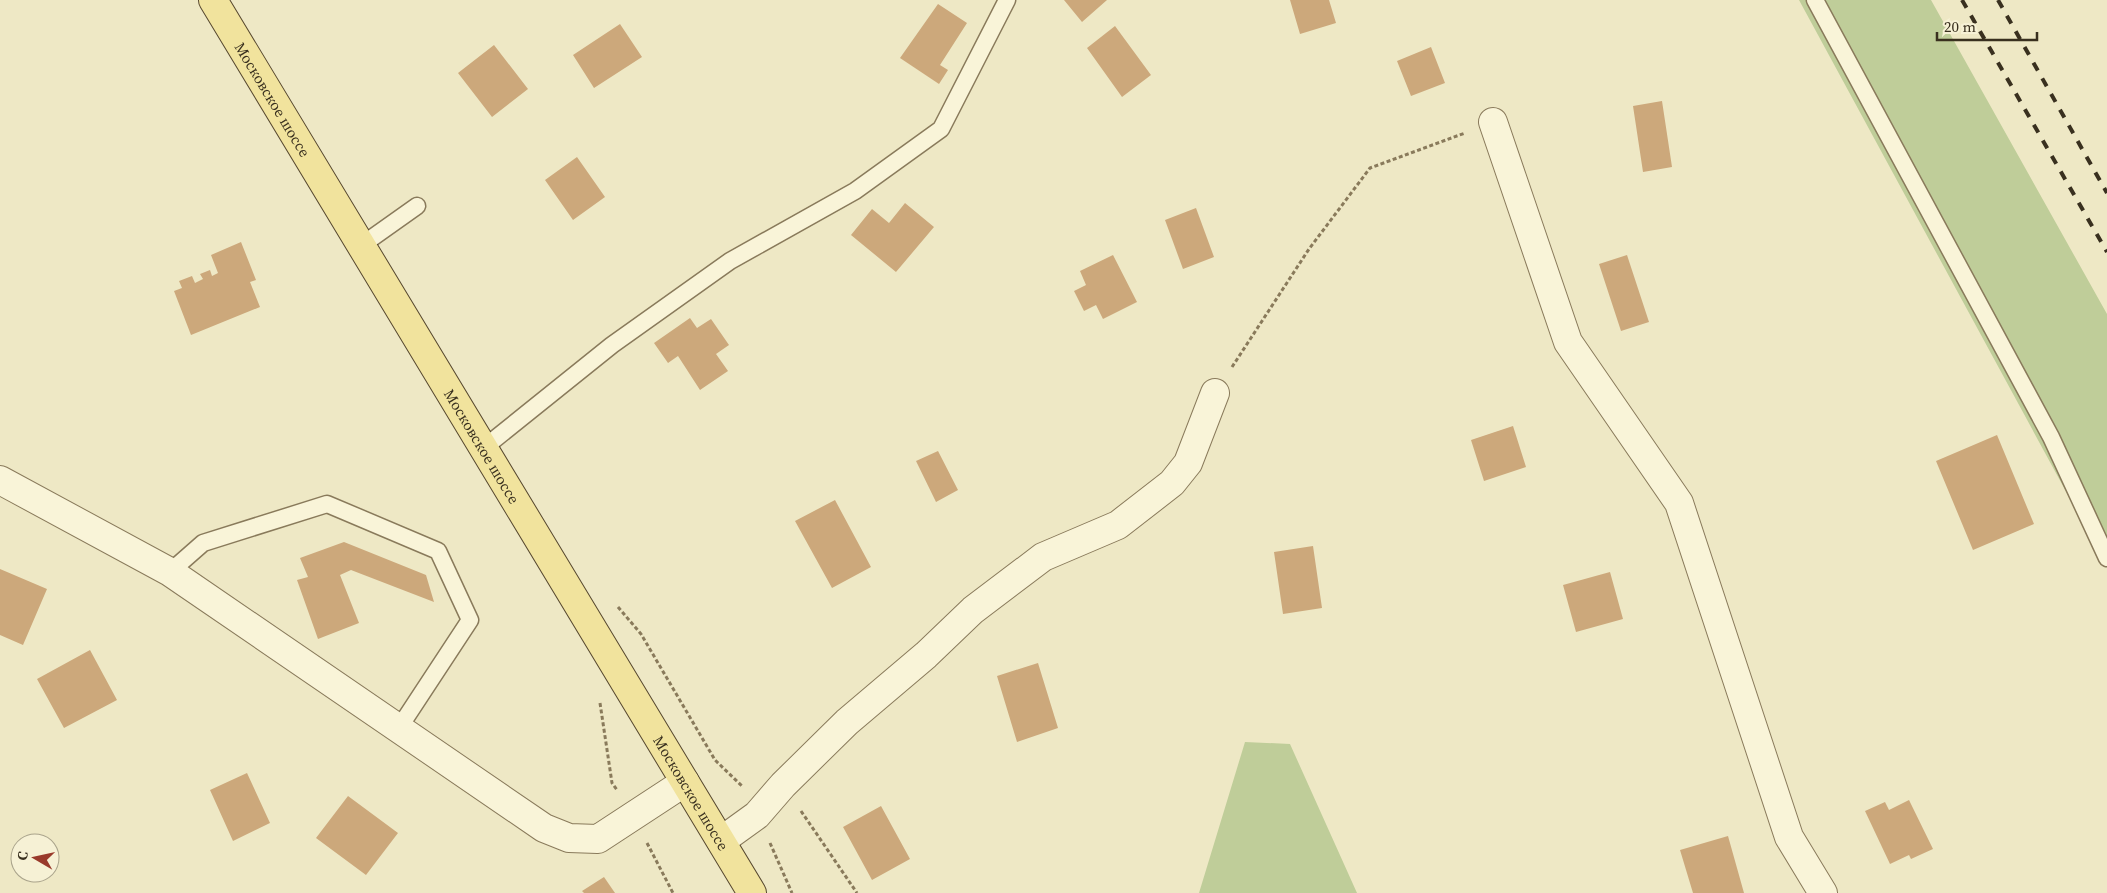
<svg xmlns="http://www.w3.org/2000/svg" width="2107" height="893" font-family="'Source Serif 4',serif">
	<rect width="100%" height="100%" fill="#eee8c5"/>
	<path fill="#bfcd99" d="M1799,0H1931L2107,314V567Z
		M1245,742L1290,744L1357,893H1199Z"/>
	<path fill="#cca87b" d="M1064,0H1107L1082,22Z
		M1290,0H1329L1336,23L1300,34Z
		M938,4L967,23L940,65L948,70L939,84L900,58Z
		M620,24L642,57L594,88L573,55Z
		M1115,26L1151,75L1122,97L1087,48Z
		M494,45L528,89L492,117L458,73Z
		M1431,47L1445,83L1411,96L1397,61Z
		M1662,101L1672,167L1643,172L1633,106Z
		M577,157L605,197L573,220L545,180Z
		M905,203L934,227L896,272L851,235L872,209L889,223Z
		M1196,208L1214,257L1183,269L1165,220Z
		M241,242L256,280L250,282L260,307L191,335L174,291L182,288L179,281L192,276L195,283L203,279L200,274L210,270L212,276L218,273L211,255Z
		M1113,255L1137,302L1103,319L1096,305L1084,311L1074,291L1086,285L1080,271Z
		M1627,255L1649,322L1621,331L1599,264Z
		M690,318L697,328L711,319L729,345L716,354L728,371L700,390L678,356L668,363L654,343Z
		M1513,426L1526,467L1484,481L1471,440Z
		M1997,435L2034,524L1973,550L1936,461Z
		M938,451L958,490L936,502L916,461Z
		M835,500L871,567L832,588L795,521Z
		M344,542L426,575L434,602L351,570L340,575L359,623L318,639L297,580L308,577L300,558Z
		M1313,546L1322,608L1283,614L1274,552Z
		M0,569L47,589L23,645L0,635Z
		M1610,572L1623,619L1576,632L1563,585Z
		M90,650L117,700L64,728L37,679Z
		M1038,663L1058,728L1017,742L997,676Z
		M247,773L270,823L233,841L210,790Z
		M348,796L398,833L366,875L316,838Z
		M1909,800L1933,849L1911,859L1909,855L1890,864L1865,811L1885,802L1889,810Z
		M881,806L910,859L872,880L843,827Z
		M1728,836L1744,893H1693L1680,850Z
		M604,877L615,893H584L582,891Z"/>
	<g fill="none" stroke-linecap="round" stroke-linejoin="round">
		<g stroke="#897a5b" stroke-width="19">
			<path id="lane" d="M1815,0L2051,437L2107,558
				M362,245L417,206
				M485,447L612,345L730,261L855,191L941,129L1007,0
				M170,572L203,543L327,504L438,551L470,620L399,728"/>
		</g>
		<g stroke="#897a5b" stroke-width="30">
			<path id="street" d="M1493,122L1568,342L1679,503L1789,837L1823,893
				M0,480L170,572L544,828L569,838L598,839L685,782
				M721,841L757,815L783,785L847,722L926,655L973,610L1043,557L1118,525L1172,483L1188,463L1215,393"/>
		</g>
		<g stroke="#57482f" stroke-width="30">
			<g id="primary">
				<path id="s1" d="M213,0L752,893"/>
			</g>
		</g>
		<path stroke="#897a5b" stroke-width="3" stroke-dasharray="4 2.5" stroke-linecap="butt" d="M1232,367L1309,249L1370,168L1465,133
			M618,607L641,634L715,760L742,786
			M600,703L612,783L617,790
			M801,811L857,893
			M647,843L673,893
			M770,843L792,893"/>
		<use href="#lane" stroke="#f9f4d8" stroke-width="16"/>
		<use href="#street" stroke="#f9f4d8" stroke-width="28"/>
		<use href="#primary" stroke="#f1e39d" stroke-width="28"/>
		<path stroke="#39301f" stroke-width="4" stroke-dasharray="9 9" stroke-linecap="butt" d="M1962,0L2107,252
			M1998,0L2107,193"/>
	</g>
	<g text-anchor="middle" dominant-baseline="central" stroke-width="5" stroke-linejoin="round" paint-order="stroke">
		<g font-size="15" fill="#39301f" stroke="#f6f1d5">
			<text stroke="none"><textPath href="#s1" startOffset="116">Московское шоссе</textPath></text>
			<text stroke="none"><textPath href="#s1" startOffset="521">Московское шоссе</textPath></text>
			<text stroke="none"><textPath href="#s1" startOffset="926">Московское шоссе</textPath></text>
		</g>
	</g>
	<g transform="translate(35 858) rotate(279)"><circle r="24" fill="#f6f1d5" stroke="#aaa48c"/>
	<path d="M0-4L9 19L0 12L-9 19Z" fill="#993a2b"/>
	<text y="-8" font-size="14" font-weight="bold" text-anchor="middle" fill="#39301f">С</text>
	</g>
	<path d="M1937 32v8h100v-8" fill="none" stroke="#39301f" stroke-width="2.5"/>
	<text x="1944" y="32" font-size="15" fill="#39301f" stroke="#f6f1d5" stroke-width="4" paint-order="stroke">20 m</text>
</svg>
